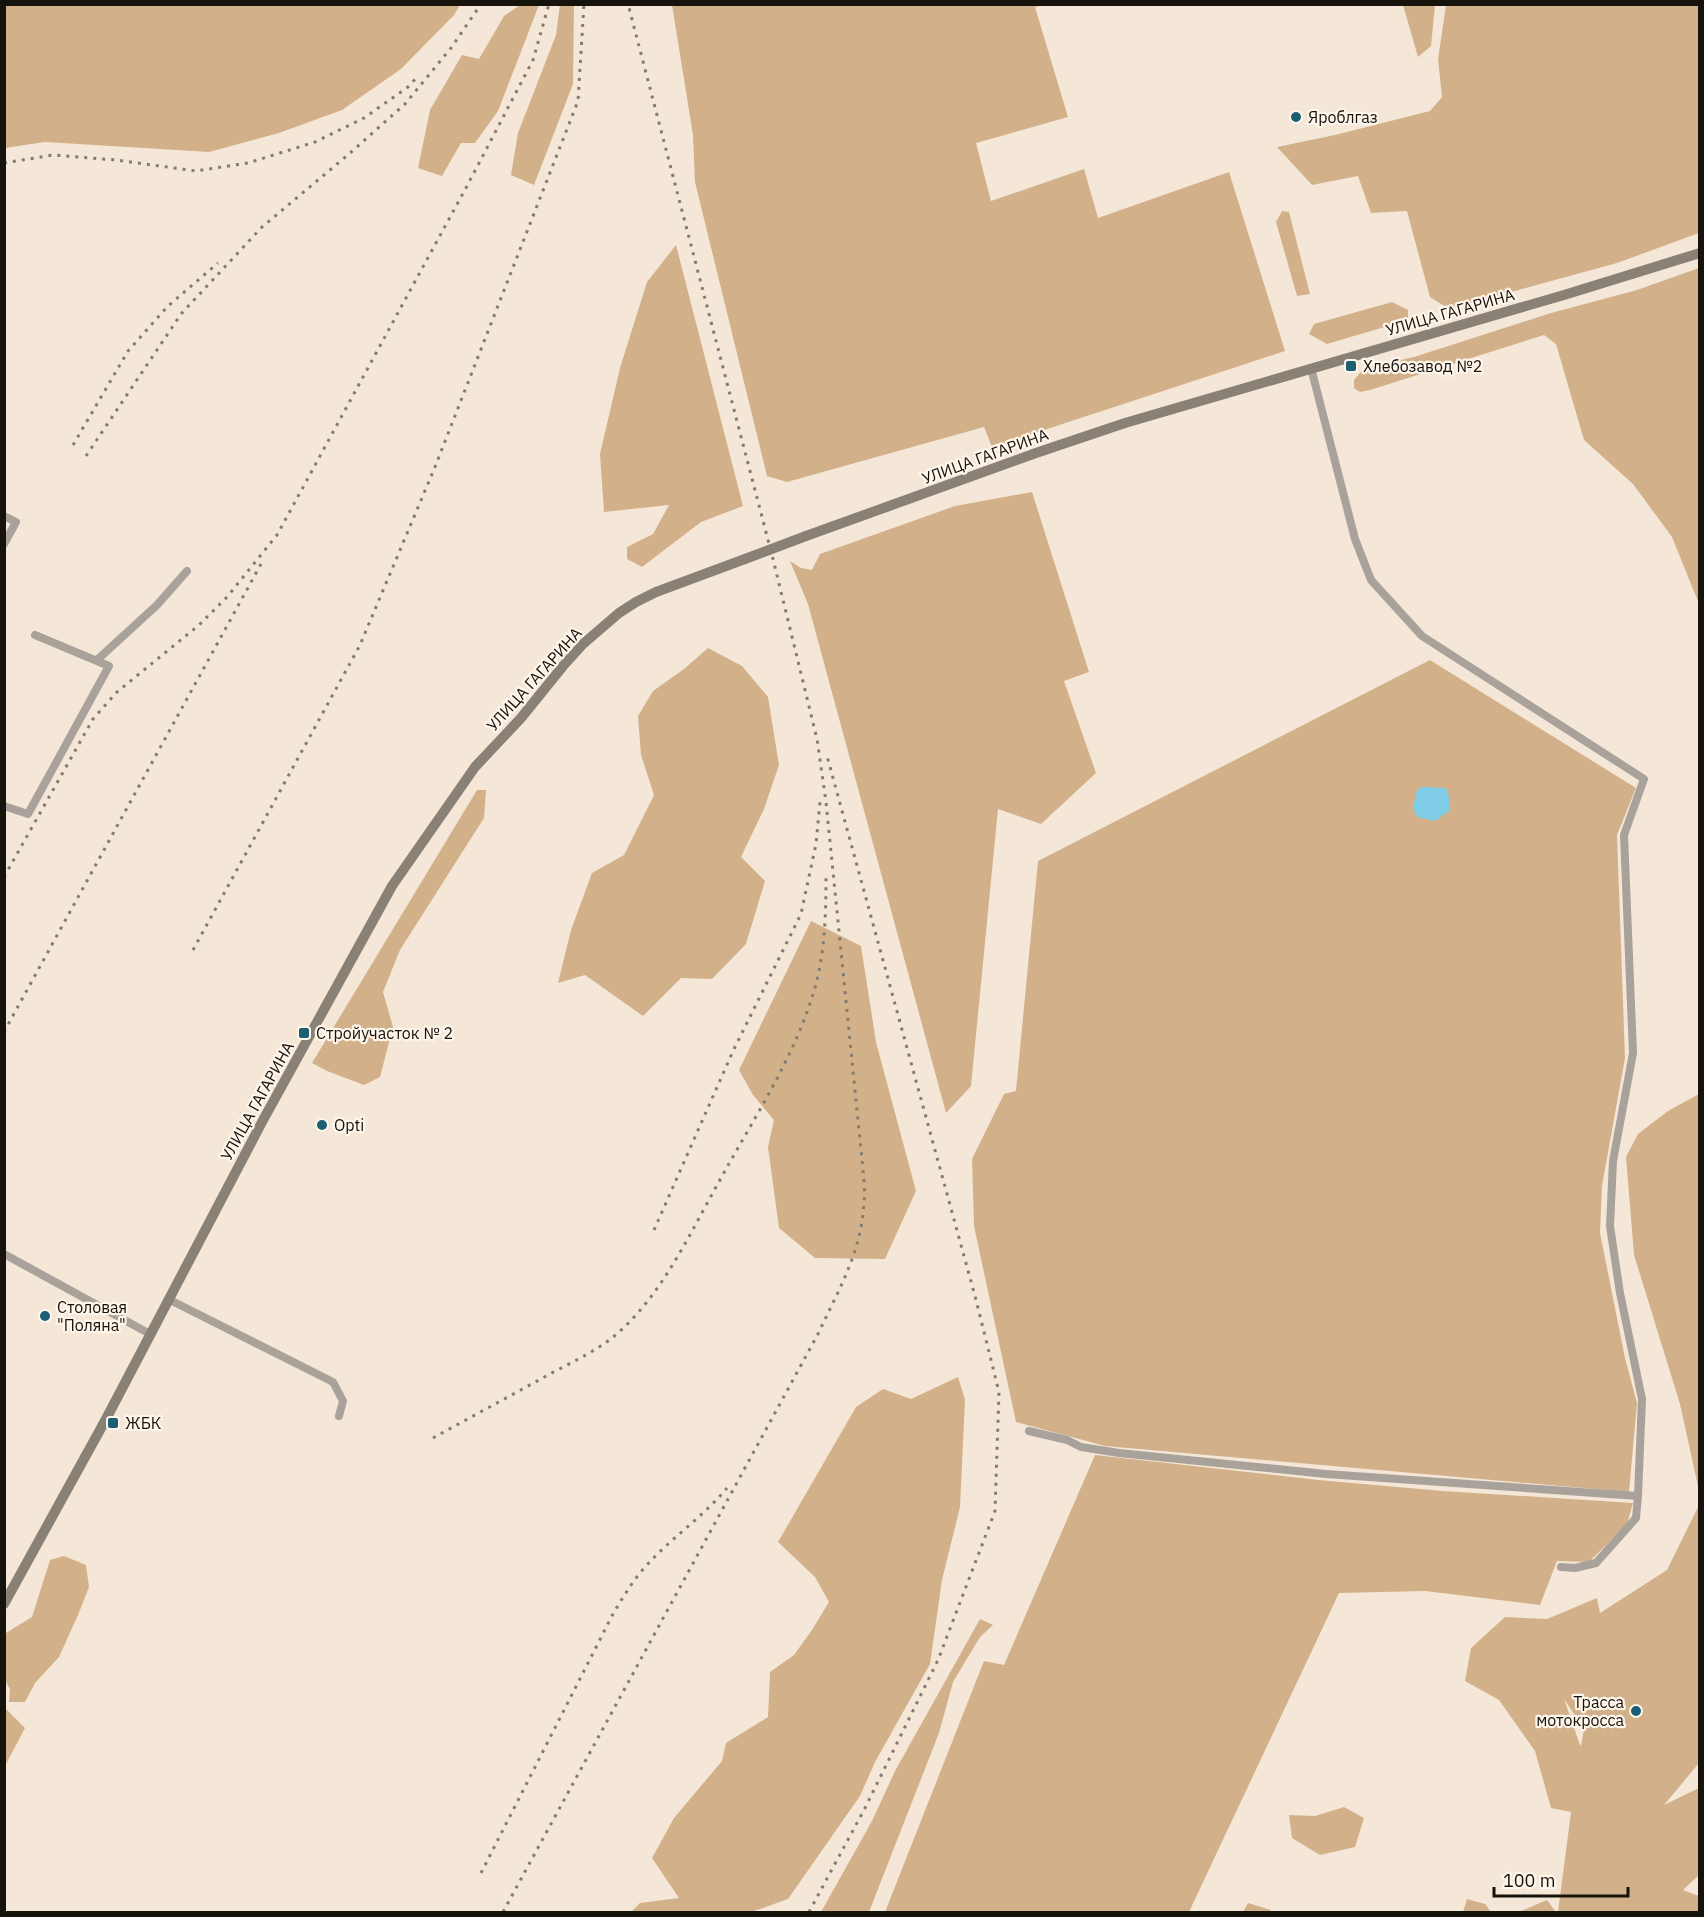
<svg xmlns="http://www.w3.org/2000/svg" width="1704" height="1917" font-family="'IBM Plex Sans',sans-serif">
	<rect width="100%" height="100%" fill="#f5e7d7"/>
	<path fill="#d2b18a" fill-rule="evenodd" d="M560,4L574,5L573,84L534,185L511,175L518,133L556,35Z
		M4,5L5,4L460,5L454,15L401,69L342,110L279,133L209,152L45,142L5,148Z
		M520,5H539L498,111L475,143H461L442,176L418,168L430,110L462,55L479,59L504,16Z
		M672,5H1044L1035,7L1068,117L976,143L991,201L1084,169L1098,218L1229,172L1285,351L992,447L984,427L787,482L767,476L695,182L693,135Z
		M1403,5H1435L1431,46L1418,57Z
		M1446,5H1699V233L1617,263L1449,309L1430,297L1407,211L1371,213L1358,176L1312,185L1277,147L1335,135L1430,111L1442,97L1438,59Z
		M1282,211L1289,212L1310,294L1297,296L1276,222Z
		M676,245L743,506L701,522L642,567L627,559V547L653,534L669,505L604,512L600,454L620,368L647,282Z
		M1699,268V604L1672,537L1633,484L1584,440L1556,344L1544,335L1370,390L1360,392L1354,388V380L1364,368L1414,357L1551,313L1637,290Z
		M1392,302L1408,310V320L1327,344L1309,334L1314,324Z
		M1032,492L1089,672L1064,681L1096,773L1041,824L998,809L971,1086L946,1113L808,604L790,561L801,568L812,570L820,554L955,506Z
		M708,648L742,666L768,697L779,765L764,809L741,857L765,881L746,944L712,979L681,978L643,1016L585,975L558,983L571,930L592,873L624,855L654,795L641,755L638,716L653,691L684,669Z
		M1430,660L1636,788L1617,835L1625,1058L1602,1186L1600,1233L1625,1358L1637,1403L1629,1492L1105,1446L1016,1422L974,1226L972,1159L1004,1094L1016,1091L1038,861Z
		M477,790H486L484,818L400,950L383,992L393,1027L380,1077L364,1085L327,1071L312,1063Z
		M811,921L861,946L876,1042L916,1191L885,1259L815,1258L779,1228L768,1147L774,1120L753,1095L739,1070Z
		M1699,1094V1491L1680,1404L1634,1255L1626,1157L1638,1134L1668,1111Z
		M958,1377L965,1400L960,1507L942,1580L930,1664L875,1762L860,1796L788,1899L754,1911V1912H631L640,1903L679,1898L652,1858L674,1818L722,1761L726,1743L768,1717L770,1672L794,1655L812,1630L829,1602L815,1577L778,1542L856,1407L883,1389L911,1399Z
		M1095,1455L1318,1480L1443,1491L1633,1503L1627,1524L1589,1562L1557,1561L1540,1605L1425,1591L1339,1593L1189,1912H885L984,1661L1004,1665Z
		M1699,1505V1763L1664,1805L1699,1788V1875L1683,1890L1699,1896V1912H1558L1571,1812L1551,1808L1535,1751L1499,1700L1465,1681L1471,1648L1505,1617L1547,1619L1597,1598L1600,1613L1667,1570ZM1564,1699L1584,1729L1581,1746L1580,1745Z
		M64,1556L86,1565L89,1587L78,1615L59,1657L35,1683L25,1702H9L10,1689L5,1680V1637L6,1633L32,1617L50,1560Z
		M980,1619L993,1625L980,1637L953,1682L939,1733L869,1912H821L872,1821L895,1771Z
		M5,1708L25,1728L5,1766Z
		M1344,1807L1364,1818L1355,1847L1320,1855L1292,1838L1289,1815L1315,1816Z
		M1467,1899L1485,1904L1491,1912H1463Z
		M1547,1900L1556,1912H1519Z
		M1248,1903L1271,1910L1270,1912H1243Z"/>
	<path fill="#7fcde7" d="M1422,787L1445,788L1448,791L1450,810L1435,821L1417,817L1413,808L1417,790Z"/>
	<g fill="none" stroke-linecap="round" stroke-linejoin="round">
		<path stroke="#a8a29b" stroke-width="8" d="M4,516L16,522L4,544
			M97,660L157,605L187,571
			M4,806L28,814L109,666L35,635
			M4,1254L150,1334
			M168,1299L333,1382L343,1401L339,1416
			M1029,1431L1067,1440L1081,1447L1119,1453L1326,1474L1638,1496L1642,1399L1620,1293L1610,1226L1613,1161L1633,1053L1624,835L1644,779L1422,636L1371,580L1355,539L1311,368
			M1561,1567L1575,1568L1596,1563L1636,1518L1638,1496"/>
		<path stroke="#898076" stroke-width="10" d="M806,536L1036,453L1125,423L1564,295L1700,253
			M4,1604L106,1419L262,1122L392,886L475,767L521,718L563,666L583,644L619,613L636,602L656,592L745,559"/>
		<path stroke="#837b70" stroke-width="3" stroke-dasharray="3 6" stroke-linecap="butt" d="M4,163L53,155L116,160L196,171L248,163L315,142L364,118L408,87L418,76
			M73,445L128,351L168,306L218,263
			M86,456L181,314L262,227L349,154L405,104L451,48L481,4
			M4,877L93,719L117,692L199,625L227,597L277,535L467,186L533,60L549,4
			M193,950L360,645L435,467L578,101L584,4
			M4,1032L261,564
			M654,1230L733,1051L801,914L816,844L820,802
			M433,1438C471,1417 510,1396 548,1375C572,1362 597,1351 618,1333C664,1292 691,1231 721,1178C754,1118 794,1058 814,991C825,954 826,914 826,874
			M481,1873L614,1612C624,1596 633,1580 646,1566C671,1538 703,1517 727,1488
			M503,1912L818,1334C838,1291 862,1251 864,1202C865,1192 864,1180 863,1170L826,802L817,739L773,559L628,4
			M809,1912L864,1810L938,1660L995,1511L999,1392L975,1296L827,756"/>
		<path stroke="#898076" stroke-width="10" d="M745,559L806,536"/>
	</g>
	<g fill="#1c5f72" stroke="#fef5eb" stroke-width="2">
		<circle cx="1296" cy="117" r="6"/>
		<rect x="1345" y="360" width="12" height="12" rx="3"/>
		<rect x="298" y="1027" width="12" height="12" rx="3"/>
		<circle cx="322" cy="1125" r="6"/>
		<circle cx="45" cy="1316" r="6"/>
		<rect x="107" y="1417" width="12" height="12" rx="3"/>
		<circle cx="1636" cy="1711" r="6"/>
	</g>
	<g text-anchor="middle" dominant-baseline="central" stroke-width="4.5" stroke-linejoin="round" paint-order="stroke">
		<g font-size="16" fill="#16120c" stroke="#fef5eb" text-anchor="start">
			<text x="1308" y="117">Яроблгаз</text>
			<text x="1363" y="366">Хлебозавод №2</text>
			<text x="316" y="1033">Стройучасток № 2</text>
			<text x="334" y="1125">Opti</text>
			<text x="57" y="1307">Столовая<tspan x="57" dy="18">"Поляна"</tspan></text>
			<text x="125" y="1423">ЖБК</text>
			<text x="1624" y="1702" text-anchor="end">Трасса<tspan x="1624" dy="18">мотокросса</tspan></text>
		</g>
		<g font-size="16" fill="#16120c" stroke="#fef5eb">
			<text transform="translate(1450 312) rotate(-16)">УЛИЦА ГАГАРИНА</text>
			<text transform="translate(985 456) rotate(-20)">УЛИЦА ГАГАРИНА</text>
			<text transform="translate(534 679) rotate(-48)">УЛИЦА ГАГАРИНА</text>
			<text transform="translate(257 1101) rotate(-61)">УЛИЦА ГАГАРИНА</text>
		</g>
	</g>
	<rect width="1704" height="1917" fill="none" stroke="#16120c" stroke-width="12"/>
	<path d="M1494 1887v9h134v-9" fill="none" stroke="#16120c" stroke-width="3"/>
	<text x="1503" y="1887" font-size="18" fill="#16120c" stroke="#fef5eb" stroke-width="4.5" paint-order="stroke">100 m</text>
</svg>
